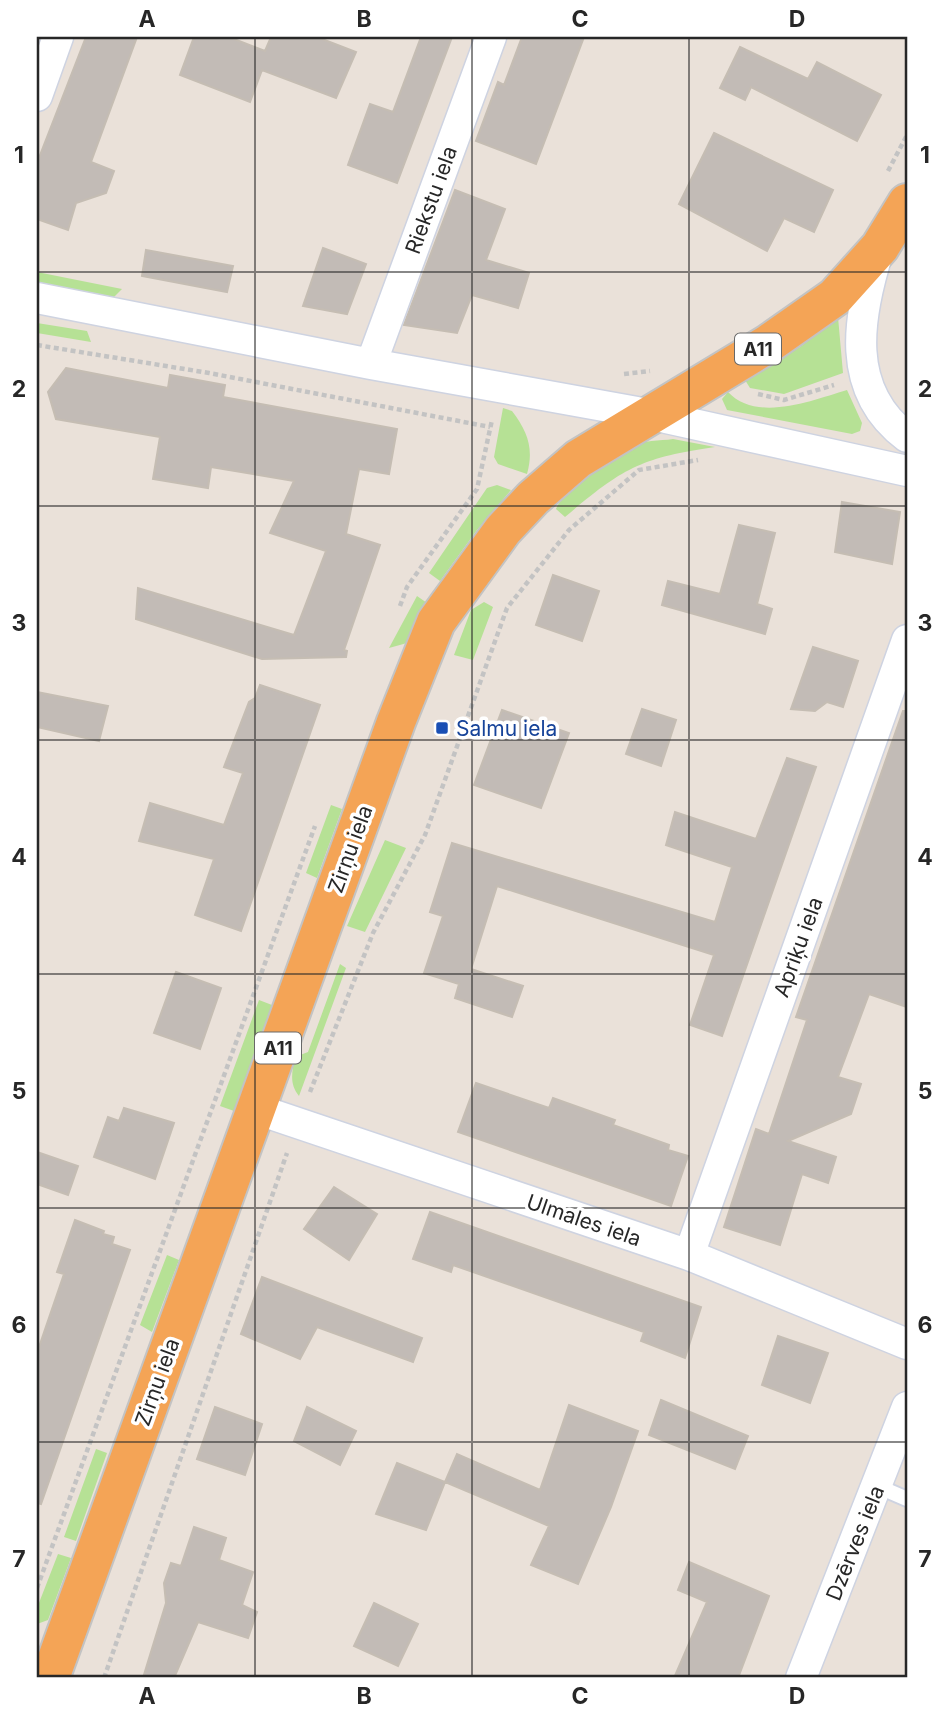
<svg xmlns="http://www.w3.org/2000/svg" width="944" height="1715" font-family="Inter,sans-serif">
	<rect width="100%" height="100%" fill="#eae1d9"/>
	<path fill="#b6e195" d="M37,272L122,289L114,297L37,282Z
		M838,317L843,373L784,394L750,388L745,380L800,347Z
		M37,323L87,331L91,342L37,333Z
		M847,390L862,423L860,431L852,434L727,410L722,399L728,392C757,423 813,400 847,390Z
		M503,408L512,411C528,432 534,449 527,474L498,464L494,457Z
		M673,439L715,447C640,458 623,468 565,517L556,509C563,490 612,455 631,446C643,440 660,441 673,439Z
		M497,485L511,490L477,530L440,581L429,573L487,488Z
		M417,596L427,603L407,643L389,648Z
		M484,602L493,607L473,660L454,655L471,610Z
		M331,805L342,809L317,878L306,873Z
		M385,840L406,848L365,932L347,926Z
		M340,964L346,968L299,1096C289,1084 292,1072 295,1057L308,1052Z
		M259,1000L272,1005L234,1111L220,1106Z
		M167,1255L179,1260L152,1332L140,1325Z
		M96,1449L107,1453L76,1541L64,1537Z
		M58,1554L71,1558L48,1620L37,1624V1608Z"/>
	<path fill="#c2bbb6" stroke="#c5bdb3" stroke-width="2" d="M86,37H137L91,162L114,171L106,193L76,203L68,230L37,219V163Z
		M194,37H229L265,51L271,37H317L356,52L336,98L262,70L250,102L180,75Z
		M421,37H452L397,183L348,165L370,104L393,112Z
		M522,37H584L536,164L476,141L498,82L504,85Z
		M740,47L808,79L817,62L881,95L857,141L751,87L745,100L720,88Z
		M714,133L833,190L814,232L784,218L767,251L679,204Z
		M455,190L505,209L486,260L529,273L518,308L472,295L457,333L404,325Z
		M323,248L366,264L347,314L303,306Z
		M146,250L233,266L227,292L142,276Z
		M66,368L168,388L170,375L225,385L223,397L397,429L389,474L359,469L346,534L380,545L344,650L347,651L346,657L262,659L136,619L138,588L294,635L326,551L270,533L294,481L211,467L208,488L153,479L160,437L56,419L48,392Z
		M842,502L900,512L892,564L835,552Z
		M739,525L775,533L757,604L772,609L765,634L662,605L668,581L720,594Z
		M553,575L599,591L582,641L536,625Z
		M813,647L858,661L843,707L827,702L815,711L791,709Z
		M260,685L320,705L241,931L195,915L214,859L139,841L150,803L224,825L243,773L224,767L249,702L255,698Z
		M37,692L108,706L99,741L37,727Z
		M642,709L676,720L661,766L626,754Z
		M502,710L569,733L541,808L474,785Z
		M903,711H907V1007L869,994L838,1077L861,1084L851,1114L788,1141L836,1157L828,1183L802,1174L780,1245L724,1227L756,1129L769,1134L807,1020L796,1017Z
		M787,758L816,767L722,1036L690,1025L714,955L497,886L471,969L523,986L512,1017L455,998L459,984L424,973L443,916L430,912L452,843L715,922L732,867L666,845L675,812L756,839Z
		M176,972L221,988L200,1049L154,1033Z
		M476,1083L549,1108L553,1098L615,1120L613,1125L669,1145L668,1150L688,1156L671,1206L458,1132Z
		M124,1108L174,1123L155,1179L94,1157L108,1117L119,1121Z
		M37,1152L78,1166L68,1195L37,1184Z
		M334,1187L377,1214L349,1260L304,1229Z
		M430,1212L701,1307L685,1358L641,1341L644,1332L453,1265L451,1272L413,1259Z
		M75,1220L104,1231L103,1234L114,1237L112,1244L130,1250L41,1504L37,1503V1353L64,1274L57,1272Z
		M262,1277L422,1338L413,1362L317,1327L300,1359L241,1334Z
		M778,1336L828,1353L810,1403L762,1385Z
		M661,1400L748,1436L735,1469L649,1435Z
		M569,1405L638,1431L611,1507L578,1584L531,1565L549,1526L445,1482L457,1454L540,1490Z
		M215,1407L262,1424L245,1475L197,1459Z
		M307,1407L356,1431L340,1465L294,1441Z
		M397,1463L445,1482L426,1530L376,1514Z
		M194,1527L226,1538L219,1560L253,1572L242,1605L257,1612L248,1638L198,1622L174,1678H143L166,1603L164,1583L171,1563L181,1566Z
		M689,1562L769,1596L738,1678H674L707,1602L678,1590Z
		M374,1603L418,1624L398,1666L354,1646Z"/>
	<g fill="none" stroke-linecap="round" stroke-linejoin="round">
		<g stroke="#ced3e1" stroke-width="18">
			<path id="service" d="M877,1486L907,1499"/>
		</g>
		<g stroke="#ced3e1" stroke-width="33">
			<path id="minor" d="M37,96L58,37
				M878,252C858,316 844,390 907,437
				M37,298L371,364L648,414L907,471
				M371,364L491,37
				M256,1109L689,1255L907,1344
				M689,1255L907,640
				M801,1678L907,1407"/>
		</g>
		<g stroke="#c3c3c3" stroke-width="42">
			<path id="trunk" d="M50,1678L396,722L436,622L503,530L533,498L578,459L768,344L835,297L880,247L907,203"/>
		</g>
		<path stroke="#c3c3c3" stroke-width="4.5" stroke-dasharray="5 3.5" stroke-linecap="butt" d="M888,171L907,135
			M37,345L209,373L490,427
			M624,374L650,371
			M758,394L784,400L834,385
			M400,606L407,587L477,489L492,420
			M310,1092L373,933L425,835L507,608L569,530L639,470L698,460
			M37,1588L315,826
			M104,1678L287,1153"/>
		<use href="#service" stroke="#fff" stroke-width="14"/>
		<use href="#minor" stroke="#fff" stroke-width="30"/>
		<use href="#trunk" stroke="#f4a456" stroke-width="38"/>
	</g>
	<path fill="none" stroke="#272727" stroke-width="2" stroke-opacity="0.55" d="M255,37V1678M472,37V1678M689,37V1678M37,272H907M37,506H907M37,740H907M37,974H907M37,1208H907M37,1442H907"/>
	<rect fill="#1a4fb4" stroke="#fff" stroke-width="2.5" x="435" y="721" width="14" height="14" rx="3.5"/>
	<g text-anchor="middle" dominant-baseline="central" stroke-width="7" stroke-linejoin="round" paint-order="stroke">
		<g fill="#fff" stroke="#686868" stroke-width="2">
			<rect x="735" y="333.5" width="46" height="31" rx="5"/>
			<rect x="255" y="1032.5" width="46" height="31" rx="5"/>
		</g>
		<g font-size="19" font-weight="bold" fill="#272727">
			<text x="758" y="349">A11</text>
			<text x="278" y="1048">A11</text>
		</g>
		<g font-size="21" fill="#272727" stroke="#fff">
			<text transform="translate(431 200) rotate(-70)">Riekstu iela</text>
			<text transform="translate(350 849) rotate(-70)">Zirņu iela</text>
			<text transform="translate(798 947) rotate(-70)">Apriķu iela</text>
			<text transform="translate(584 1220) rotate(19)">Ulmales iela</text>
			<text transform="translate(157 1382) rotate(-70)">Zirņu iela</text>
			<text transform="translate(855 1543) rotate(-68)">Dzērves iela</text>
		</g>
		<g font-size="21" fill="#164399" stroke="#fff" text-anchor="start">
			<text x="456" y="728">Salmu iela</text>
		</g>
	</g>
	<rect width="944" height="1715" fill="none" stroke="#ffffff" stroke-width="77"/>
	<rect x="38" y="38" width="868" height="1638" fill="none" stroke="#272727" stroke-width="2.5"/>
	<g font-size="23" text-anchor="middle" font-weight="bold" fill="#272727">
		<text x="147" y="27">A</text>
		<text x="364" y="27">B</text>
		<text x="580" y="27">C</text>
		<text x="797" y="27">D</text>
		<text x="19" y="163">1</text>
		<text x="925" y="163">1</text>
		<text x="19" y="397">2</text>
		<text x="925" y="397">2</text>
		<text x="19" y="631">3</text>
		<text x="925" y="631">3</text>
		<text x="19" y="865">4</text>
		<text x="925" y="865">4</text>
		<text x="19" y="1099">5</text>
		<text x="925" y="1099">5</text>
		<text x="19" y="1333">6</text>
		<text x="925" y="1333">6</text>
		<text x="19" y="1567">7</text>
		<text x="925" y="1567">7</text>
		<text x="147" y="1704">A</text>
		<text x="364" y="1704">B</text>
		<text x="580" y="1704">C</text>
		<text x="797" y="1704">D</text>
	</g>
</svg>
